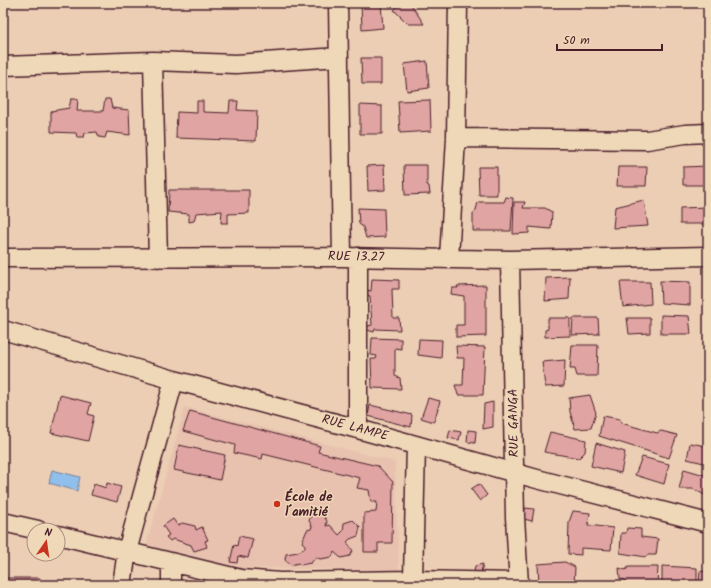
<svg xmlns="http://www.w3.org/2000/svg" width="711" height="588" font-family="Kalam,sans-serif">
	<rect width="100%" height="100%" fill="#ecceb4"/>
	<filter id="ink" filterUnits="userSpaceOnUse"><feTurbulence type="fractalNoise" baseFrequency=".025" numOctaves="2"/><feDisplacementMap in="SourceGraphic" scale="8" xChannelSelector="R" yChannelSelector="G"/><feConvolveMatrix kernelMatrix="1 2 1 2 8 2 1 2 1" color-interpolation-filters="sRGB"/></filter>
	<g filter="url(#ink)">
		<path fill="#e8c2af" d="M185,407L395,462L399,570L234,568L146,546Z"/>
		<path fill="#90bfeb" stroke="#747f9e" d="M52,470L80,477L77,491L49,483Z"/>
		<path fill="#e0a5a3" stroke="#4a1f2b" d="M361,3H381L383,28L362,30Z
			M401,3H410L424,24H408L394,10Z
			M361,58H381V84H362Z
			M427,61L429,88L407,91L404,64Z
			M71,99H78L77,111H103L105,99H110L112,108L129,110L130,135L107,132L105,138L99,137L97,132L85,133L84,137H77L76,133L51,132V111L69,108Z
			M430,100L431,131L400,133L398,101Z
			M197,101H203V112L229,113L230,101H238L237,110L257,111L256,141L176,138L177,112L197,113Z
			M360,105L382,106V134H360Z
			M384,165L385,190L368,191L367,166Z
			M404,165H427V185L429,186L430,194L405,195Z
			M708,166V185H683V167Z
			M478,167H497V195H479Z
			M618,167H647L646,186H617Z
			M169,190H249V213L228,214V223H221L222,211L196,213L194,221L189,222V214L168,212Z
			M506,197L513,198L511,231H473V213L476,210L478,202H504Z
			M644,200L648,226L613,228L615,207Z
			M514,202H525L523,208H545L552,212L551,229L529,227V233L513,234Z
			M708,207V224H680V208Z
			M358,208L384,209L385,237L366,238L363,227L359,224Z
			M570,277L569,299L545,301L546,278Z
			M372,279L399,280V289H392L393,318H399L400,330L375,329L374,332L367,330L368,326L372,325L370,296L367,295V290L371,291Z
			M660,281L690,282V305L661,303Z
			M620,282H650L651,304L623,307Z
			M486,285V336L456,337V325H464V296L451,294L452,288H458L457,286Z
			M661,315L689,316L691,334H661Z
			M548,318H570V336L545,337V330L548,329Z
			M573,318H598L599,334L572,335Z
			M627,318H650V333L629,334Z
			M372,338L401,339V349L395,348V376L400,378L401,389L372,388L371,359H376L377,356L371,355Z
			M419,339L442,340L441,358L418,355Z
			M572,345H598L597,376H577L575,369H570Z
			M456,346L485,347L483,395H458L455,385H463L464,358H457Z
			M565,360L564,386L545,387L542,362Z
			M60,395L91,403L88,414L94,416L88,441L51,433Z
			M590,395L596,413L591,428L575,429L570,412L569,398Z
			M428,398L440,401L434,422L421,418Z
			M493,402V427L483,429L484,404Z
			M370,405L412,415L411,427L368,416Z
			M190,411L320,446L318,452L378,466L393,482L392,543H378V552H364V513L376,512L377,502H371L369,490L357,488L360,478L263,454L262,459L234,453L235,445L183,431Z
			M603,416L620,419L621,423L657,433L661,431L677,435L669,458L599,436Z
			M450,430L461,432L459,440L448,438Z
			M468,430L476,431L475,443L467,442Z
			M550,432L586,440L585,452L579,458L544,452Z
			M596,443L625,452L621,473L591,466Z
			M690,443L706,446L708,443V464L687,459Z
			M179,445L225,455L220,480L174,470Z
			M642,457L669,464L664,484L635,475Z
			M684,469L708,476L707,496L693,489H679Z
			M107,483L121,487L117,502L91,495L94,484L106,488Z
			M479,484L487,495L480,501L471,489Z
			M525,508L534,509L532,521L524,519Z
			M573,511L590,513L588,525L613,528L611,550L581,548V555L568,554L569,522Z
			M312,513L322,514L327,521L326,526L330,525L339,535L343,531L344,523L353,520L360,527L358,536L350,539L347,542L353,551L350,556L341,558L334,552L332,557L320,559L316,557L311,563L300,565L298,563L291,565L285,560L286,554L298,552L305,548V545L302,542L307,530L311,529L312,526L309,521Z
			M173,519L178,526L182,523L195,526L196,530L202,527L208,540L205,541L207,547L194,551L191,545L173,539L170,541L166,537L169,535L163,526Z
			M627,528L641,529V537L658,539L656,555H647L646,557L620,553L621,533H626Z
			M239,536L253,539L248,558L238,556L237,563L230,562L234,545L237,546Z
			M565,562L575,567L574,585H539L538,564Z
			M483,564L481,572H474L475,566Z
			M662,566L697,568V585L662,584Z
			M628,567H658L657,585H628L625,580L620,579L619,568L626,570Z
			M700,571L708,572V585H699Z
			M3,578H40V585H3Z"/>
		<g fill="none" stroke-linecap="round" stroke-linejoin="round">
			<g stroke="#4a1f2b" stroke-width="21">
				<path id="minor" d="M338,3L342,257
					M153,61L158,258
					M3,66L153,61L236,64L339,57
					M456,138L647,140L685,134L708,133
					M3,258L342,257L510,260L708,256
					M449,259L456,138L458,3
					M510,260L515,517L519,585
					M3,330L174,380L358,429L537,479L708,523
					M358,429V257
					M3,522L38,530
					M58,535L241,579L280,582L413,580L519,582
					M413,580L416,445
					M122,585L127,551L174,380
					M171,585V562"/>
			</g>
			<use href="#minor" stroke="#efd8b8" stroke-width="18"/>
		</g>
	</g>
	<circle fill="#c8321e" stroke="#efd8b8" stroke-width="1.5" cx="277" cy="504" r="4"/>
	<g text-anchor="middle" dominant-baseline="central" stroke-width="3" stroke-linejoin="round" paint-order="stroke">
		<g font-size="13" fill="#4a1f2b" stroke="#efd8b8">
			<text transform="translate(356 257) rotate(1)">RUE 13.27</text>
			<text transform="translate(514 423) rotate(-91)">RUE GANGA</text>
			<text transform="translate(355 428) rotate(15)">RUE LAMPE</text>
		</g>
		<g font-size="13" font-weight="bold" fill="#4a1f2b" stroke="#efd8b8" text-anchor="start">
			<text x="285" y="497">École de<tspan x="285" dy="15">l´amitié</tspan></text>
		</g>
	</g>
	<rect width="711" height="588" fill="none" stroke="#efd8b8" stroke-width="16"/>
	<rect x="8" y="8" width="695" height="572" fill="none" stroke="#4a1f2b" stroke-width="1.5" filter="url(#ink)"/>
	<g transform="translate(46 542) rotate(13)"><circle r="19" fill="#efd8b8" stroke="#ad8e80"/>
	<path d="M0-3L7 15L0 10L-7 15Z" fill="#c8321e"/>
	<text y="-6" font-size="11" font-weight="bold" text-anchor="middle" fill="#4a1f2b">N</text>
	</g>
	<path d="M557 44v6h105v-6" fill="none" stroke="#4a1f2b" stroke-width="2"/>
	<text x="563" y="44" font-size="12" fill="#4a1f2b" stroke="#efd8b8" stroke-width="3" paint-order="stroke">50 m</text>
</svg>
